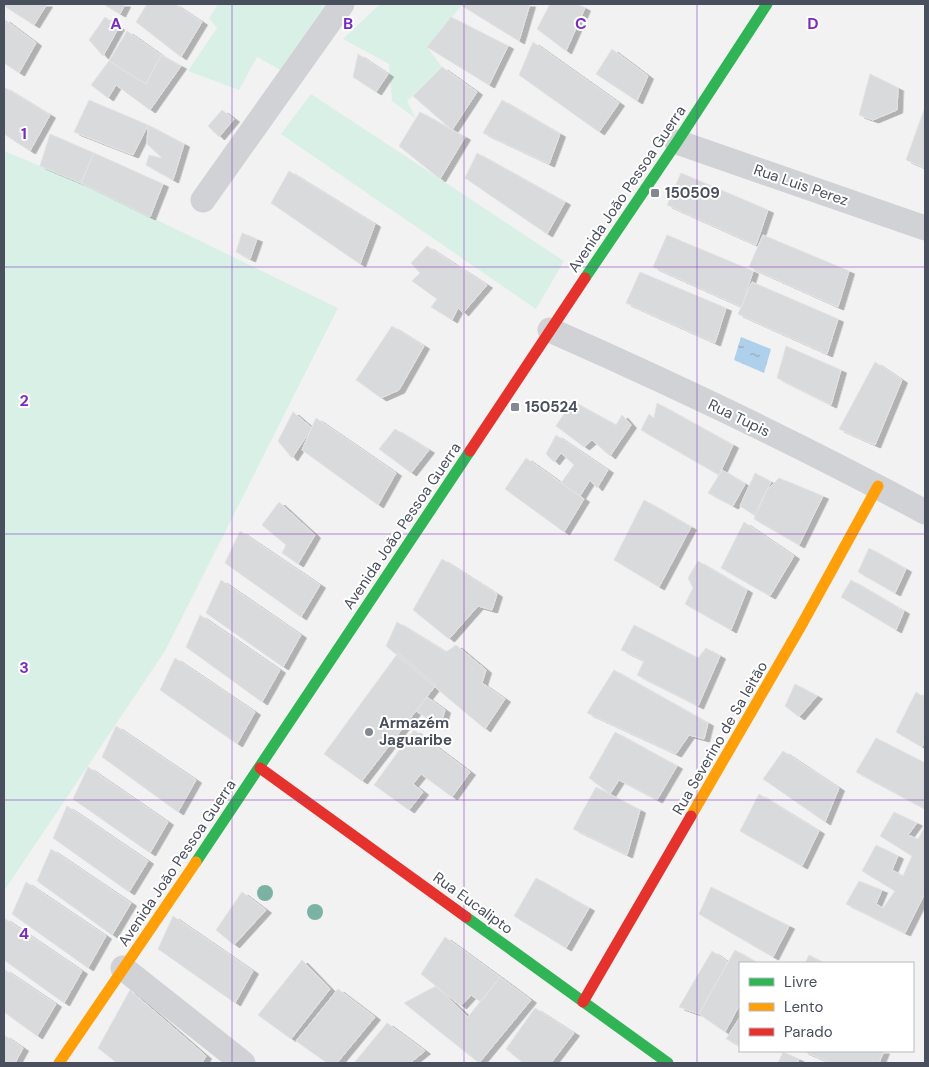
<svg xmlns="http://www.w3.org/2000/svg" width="929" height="1067" font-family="'DM Sans',sans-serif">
	<defs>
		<pattern id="water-ripples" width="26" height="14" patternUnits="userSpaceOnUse" patternTransform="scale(1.25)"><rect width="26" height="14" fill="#aed0eb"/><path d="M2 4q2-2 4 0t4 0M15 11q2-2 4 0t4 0" fill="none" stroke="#90abc2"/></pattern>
		<filter id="shadow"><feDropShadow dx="5.5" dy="3" stdDeviation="0" flood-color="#0004"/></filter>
	</defs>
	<rect width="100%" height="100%" fill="#f2f2f2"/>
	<path fill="#d8f0e6" d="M218,4H331L284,72L257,57L239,90L188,71L217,28L209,18Z
		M380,4H458L462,5L427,47L442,67L407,101L416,119L392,101L389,64L343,39Z
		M311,94L564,261L536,309L281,134Z
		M4,151L81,183L338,308L165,651L4,891Z"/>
	<path fill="url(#water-ripples)" d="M741,337L771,349L764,373L734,360Z"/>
	<path fill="#d9dadc" stroke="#e3e3e5" filter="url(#shadow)" d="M4,4H47L34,25L4,6Z
		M103,4H125L120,14Z
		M147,4H175L202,22L181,57L136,22Z
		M459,4H530L519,41Z
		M550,4H577L585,8L566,51L537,29Z
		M105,17L119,27L103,56L89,40Z
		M451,17L508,46L489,85L427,47Z
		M4,19L36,43L19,73L4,63Z
		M127,31L161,55L146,84L109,61Z
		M533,42L619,103L599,132L519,75Z
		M612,49L648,76L637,101L596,74Z
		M358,54L388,74L376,92L353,77Z
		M161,55L181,66L150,110L116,85L108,98L91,85L109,61L146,84Z
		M442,67L477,92L452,130L413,96Z
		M870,74L898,88L897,110L873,120L859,115Z
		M4,87L50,115L30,151L4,134Z
		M89,100L148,125L133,155L74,132Z
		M502,100L560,134L549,164L483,133Z
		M925,107V168L906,160Z
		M222,110L234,119L219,137L208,126Z
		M420,112L465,137L440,179L399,146Z
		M148,125L184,144L173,180L146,165L149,155L162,158L147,144Z
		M50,134L94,153L81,183L40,166Z
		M94,153L163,184L150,217L81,183Z
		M477,153L565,202L547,234L465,178Z
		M289,171L375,224L360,264L271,203Z
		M681,173L768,210L756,245L667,205Z
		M242,233L257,239L250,259L236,252Z
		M667,235L753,271L742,307L653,267Z
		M763,235L849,271L838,307L749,267Z
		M427,246L487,285L463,313L458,308L452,320L431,307L437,299L412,281L420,273L411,263Z
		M640,272L726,308L715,343L626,303Z
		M752,282L838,319L827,354L738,314Z
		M392,326L424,346L399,390L381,398L356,380Z
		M786,346L841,370L831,405L777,378Z
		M875,362L902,380L875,445L839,429Z
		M572,401L616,425L622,415L631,425L610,456L592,440L584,447L556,426Z
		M657,403L733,445L719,475L641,430L649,414L654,418Z
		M293,412L312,428L292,458L278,441Z
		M316,418L396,473L378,505L302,450Z
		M395,429L429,450L411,473L379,449Z
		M556,435L608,470L597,488L590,480L580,496L561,483L574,465L561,453L554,462L546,454Z
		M526,458L584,499L564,532L505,489Z
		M722,470L745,484L733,506L708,493Z
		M755,473L771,482L754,515L740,506Z
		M779,478L823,496L799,545L754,519L767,490Z
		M644,500L691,527L659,587L614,560Z
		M279,502L315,535L298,564L282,553L286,545L262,525Z
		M744,522L794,556L770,596L721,568Z
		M240,531L320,585L301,617L225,563Z
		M869,548L906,569L895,593L858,572Z
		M442,559L497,594L492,610L478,606L449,639L413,610Z
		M698,561L747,590L731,630L685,604L693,588L688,578Z
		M221,580L301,635L283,667L206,613Z
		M851,580L904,611L896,630L841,597Z
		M200,615L280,670L262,702L186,647Z
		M397,622L446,652L456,645L486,670L482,683L505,699L485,729L386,646Z
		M634,625L698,658L706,648L720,656L698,706L637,675L644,661L621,650Z
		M398,653L436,685L362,781L324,754Z
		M175,658L255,712L237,744L160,690Z
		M614,670L708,723L704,739L689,735L676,754L587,713Z
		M795,684L817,696L799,717L785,706Z
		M916,692L925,698V740L922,747L896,732Z
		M427,697L445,710L440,727L416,711Z
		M116,726L196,780L178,812L102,757Z
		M414,730L470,772L452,797L421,774L413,784L423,792L409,810L374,785Z
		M615,732L677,766L657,800L619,780L610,794L589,778Z
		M876,738L925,763V809L856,772Z
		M783,751L839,788L825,822L763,779Z
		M88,767L168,822L150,853L73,799Z
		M596,787L640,810L627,855L573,829Z
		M759,794L819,831L802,866L740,831Z
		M67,806L148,861L129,892L53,838Z
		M894,812L917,823L908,835L918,839L925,827V893L905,933L846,904L859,881L882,890L876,904L883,908L895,891L862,871L876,845L898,856L892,870L903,876L912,856L880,836Z
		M51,849L131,903L112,935L37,881Z
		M536,878L589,908L566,948L514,916Z
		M26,882L106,936L88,968L12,914Z
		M711,887L789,926L773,957L699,914Z
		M242,892L266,910L234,945L216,930Z
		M173,916L253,971L235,1003L158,949Z
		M4,918L82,971L64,1003L4,960Z
		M445,937L500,977L481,1002L471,995L461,1006L421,974Z
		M735,950L757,963H740V1004L725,1032L699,1014Z
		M712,951L728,962L699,1014L679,1007Z
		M809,955L824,963H805Z
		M302,960L330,989L291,1039L258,1015Z
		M4,969L56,1004L37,1036L4,1012Z
		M500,977L531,1000L479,1063L404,1003L436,986L468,1017Z
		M338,989L375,1017L337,1063H327L296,1041Z
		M130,990L206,1056L202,1063H117L98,1048Z
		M535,1008L574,1033L551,1063H523L506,1049Z
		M740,1017V1046L726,1039Z
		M387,1023L425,1051L410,1063H354Z
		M4,1035L23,1048L15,1063H4Z
		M803,1051H884L879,1063H831Z
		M783,1052L799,1059L797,1063H778Z"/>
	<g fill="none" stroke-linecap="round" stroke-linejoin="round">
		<path stroke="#d0d2d5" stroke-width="25" d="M677,142L925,228
			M203,200L342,4
			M550,330C677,386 803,446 925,512
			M123,968L243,1063"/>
		<path stroke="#30b455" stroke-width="11" d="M585,278L677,142L767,4
			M196,862L470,451
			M466,917L668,1063"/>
		<path stroke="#ff9f0a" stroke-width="11" d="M691,816L801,626L878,486
			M59,1063L196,862"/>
		<path stroke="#e5322d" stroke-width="11" d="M470,451L585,278
			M260,768L466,917
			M583,1002L691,816"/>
	</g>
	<g fill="#7cb2a3">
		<circle cx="265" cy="893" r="8"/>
		<circle cx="315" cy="912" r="8"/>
	</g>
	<path fill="none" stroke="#7b2cbf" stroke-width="1" stroke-opacity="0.55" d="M232,4V1063M464,4V1063M697,4V1063M4,267H925M4,534H925M4,800H925"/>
	<g fill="#848891" stroke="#fff" stroke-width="2">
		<rect x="650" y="188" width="10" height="10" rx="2.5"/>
		<rect x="510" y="402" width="10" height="10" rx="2.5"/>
		<circle cx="369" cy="732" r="5"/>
	</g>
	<g text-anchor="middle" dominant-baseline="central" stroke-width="4" stroke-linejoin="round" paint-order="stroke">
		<g font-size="15" fill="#494f5d" stroke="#fff">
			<text transform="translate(801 185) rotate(19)">Rua Luis Perez</text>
			<text transform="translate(627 189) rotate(-56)">Avenida João Pessoa Guerra</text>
			<text transform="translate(739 418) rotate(26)">Rua Tupis</text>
			<text transform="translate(402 526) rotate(-56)">Avenida João Pessoa Guerra</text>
			<text transform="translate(720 738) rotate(-60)">Rua Severino de Sa leitão</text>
			<text transform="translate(177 863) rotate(-56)">Avenida João Pessoa Guerra</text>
			<text transform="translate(473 903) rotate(36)">Rua Eucalipto</text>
		</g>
		<g font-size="15" font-weight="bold" fill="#494f5d" stroke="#fff" text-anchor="start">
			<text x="665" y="193">150509</text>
			<text x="525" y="407">150524</text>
			<text x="379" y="723">Armazém<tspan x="379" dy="17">Jaguaribe</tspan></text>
		</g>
	</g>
	<g font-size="16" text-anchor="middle" font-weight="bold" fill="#7b2cbf" stroke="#fff" stroke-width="4" stroke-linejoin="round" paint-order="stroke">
		<text x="116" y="29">A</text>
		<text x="348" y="29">B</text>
		<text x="581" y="29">C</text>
		<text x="813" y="29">D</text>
		<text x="24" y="139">1</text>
		<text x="24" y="406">2</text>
		<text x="24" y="673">3</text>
		<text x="24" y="939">4</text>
	</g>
	<rect width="929" height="1067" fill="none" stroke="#494f5d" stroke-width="10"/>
	<rect x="739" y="962" width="175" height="90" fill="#ffffff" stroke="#b6b9be"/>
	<rect x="749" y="978" width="25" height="8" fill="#30b455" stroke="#b6b9be"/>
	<text x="784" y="987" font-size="15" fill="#494f5d">Livre</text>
	<rect x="749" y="1003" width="25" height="8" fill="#ff9f0a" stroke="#b6b9be"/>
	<text x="784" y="1012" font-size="15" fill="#494f5d">Lento</text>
	<rect x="749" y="1028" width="25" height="8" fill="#e5322d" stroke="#b6b9be"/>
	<text x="784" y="1037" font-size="15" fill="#494f5d">Parado</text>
</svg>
